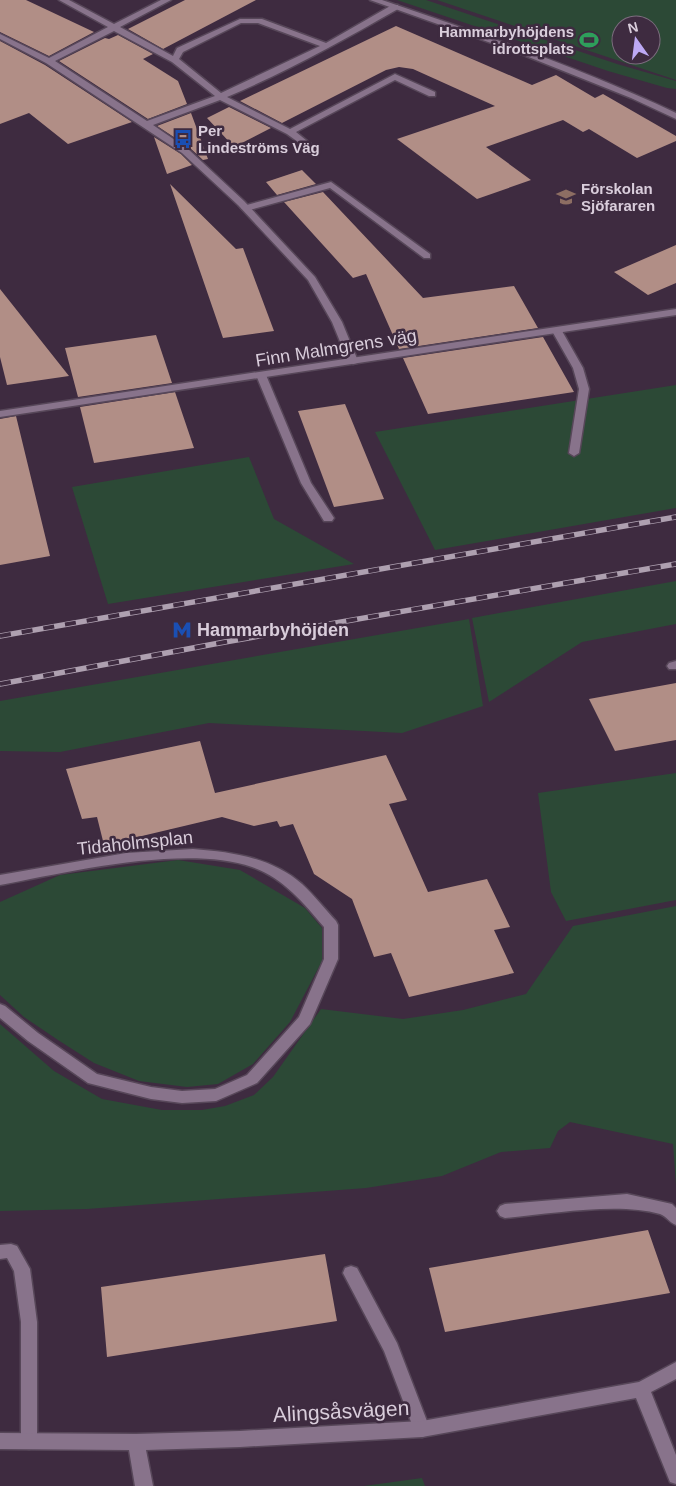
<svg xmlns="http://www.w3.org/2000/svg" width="676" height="1486" font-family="Helvetica,sans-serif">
	<rect width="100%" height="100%" fill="#3e2b40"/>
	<path fill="#2c4936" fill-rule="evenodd" d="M397,0H426L617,64L676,81V89L667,88L608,71Z
		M437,0H676V80ZM621,25H651V55H621Z
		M676,385V508L435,550L375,432Z
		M249,457L274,519L354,564L108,604L72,487Z
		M676,581V624L582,642L489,702L472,618Z
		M469,619L483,706L402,733L209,723L60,752L0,751V701Z
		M676,773V900L566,921L551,892L538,793Z
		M178,860L240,870L305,908L322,928V961L290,1022L253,1064L218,1084L187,1087L139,1081L94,1063L58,1040L24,1017L0,995V902L60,875Z
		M676,906V1185L673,1144L570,1122L558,1131L550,1148L501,1152L442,1176L366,1188L87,1209L0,1211V1024L54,1071L102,1099L162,1110H202L225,1106L254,1095L273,1077L321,1009L403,1019L463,1010L526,994L573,926Z
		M422,1478L425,1486H364Z"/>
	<path fill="#b18e86" d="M0,0H26L94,32L49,56L0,32Z
		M185,0H256L163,49L128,29Z
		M396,26L532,85L556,75L595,98L603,94L676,136V141L637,158L589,129L583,132L563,120L486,147L531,180L477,199L397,139L495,106L413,69L399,67L386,70L282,123L240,101Z
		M118,35L153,54L143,59L178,81L187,104L148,119L59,61L105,38L109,39Z
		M0,41L45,65L132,122L68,144L29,113L0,124Z
		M229,107L271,128L234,147L207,118Z
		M191,113L208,159L203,160L189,147L157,126Z
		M154,137L181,154L192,165L167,174Z
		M302,170L316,184L277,195L266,182Z
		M170,184L236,249L243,248L274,331L223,338Z
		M323,192L423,298L514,286L538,328L399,349L366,274L353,278L284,202Z
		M676,245V283L648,295L614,272Z
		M0,289L69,376L7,385L0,357Z
		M156,335L172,383L78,397L65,348Z
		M543,337L574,392L428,414L403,358Z
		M175,392L194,448L94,463L80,407Z
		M345,404L384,499L334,507L298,411Z
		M16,416L50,556L0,565V419Z
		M676,683V740L615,751L589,699Z
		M200,741L215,793L386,755L407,800L389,804L428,892L487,879L510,927L494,930L514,973L409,997L391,953L374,957L352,899L314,874L293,824L280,827L277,821L254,826L222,817L104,845L97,817L82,819L66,769Z
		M648,1230L670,1293L445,1332L429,1268Z
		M325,1254L337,1321L107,1357L101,1287Z"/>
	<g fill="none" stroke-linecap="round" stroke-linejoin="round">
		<g stroke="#574759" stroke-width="3">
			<path id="service" d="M370,0H382C481,34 581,68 676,113V119L631,98L511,50Z
				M331,182L430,254V258H424L330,188L246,211L241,208L243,206Z
				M557,328L562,331L583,368L589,389L579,453L574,456L569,453L579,389L573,368L552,331Z
				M261,372L266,375L311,483L334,518L332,521H324L301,483L256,375Z
				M676,661V669H669L667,666L669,663Z
				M193,849C231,852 271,857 302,884C314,895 325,909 336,921L338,925V959L310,1024L257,1083L216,1101L182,1103L151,1099L88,1083L28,1041L0,1018V1004L5,1006L38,1033L97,1074L151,1087L182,1091L215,1089L247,1075L299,1017L324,959V927C303,902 283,878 252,867C186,844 68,872 0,885V875L126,853Z
				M627,1194L672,1204L676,1208V1225C670,1223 666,1216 660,1214C618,1202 550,1214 505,1218L500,1216L497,1211L500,1206L505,1204Z
				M11,1244L17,1246L30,1269L37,1322V1441L35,1447L29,1449L23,1447L21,1441V1322L14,1271L7,1258L0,1259V1245Z
				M351,1266L357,1268L397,1343L430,1429L428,1435L422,1437L416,1435L384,1351L343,1273L345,1268Z"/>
		</g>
		<g stroke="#574759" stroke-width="3">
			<path id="minor" d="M59,0H69L114,24L161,0H171L120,27L173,56L177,48L240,19H262L326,43L392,5H398V9C342,41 286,72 227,97L290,129L395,74L435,92V96H429L395,80L296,132L312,145V149L309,150L287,134L220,100L153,125L188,149L244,201L315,277L342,322L358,361L357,363L353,364L348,361L332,322L308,280L238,205L182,153L46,63L0,39V34L49,58L108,27ZM241,23H258L320,46L221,93L179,59L183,52ZM114,31L172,62L215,96L147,121L55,61Z
				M676,1362V1379L651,1392L676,1455V1484L670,1482L636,1398L422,1437L240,1447L146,1450L153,1486H135L129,1450L0,1449V1433L136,1434L240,1431L422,1421L639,1382Z"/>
		</g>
		<g stroke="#574759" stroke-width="3">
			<path id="tertiary" d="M676,309V315L0,417V411Z"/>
		</g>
		<use href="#service" fill="#88738b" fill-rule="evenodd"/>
		<use href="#minor" fill="#88738b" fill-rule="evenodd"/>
		<use href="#tertiary" fill="#88738b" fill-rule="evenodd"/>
		<g stroke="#aea0b0" stroke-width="5.5">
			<path id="rail" d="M0,636L676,517
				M0,684L225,642L676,564"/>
		</g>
		<use href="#rail" stroke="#3e2b40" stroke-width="4" stroke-dasharray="11" stroke-linecap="butt"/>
	</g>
	<defs>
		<g id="stadium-bare" transform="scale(1.5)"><path d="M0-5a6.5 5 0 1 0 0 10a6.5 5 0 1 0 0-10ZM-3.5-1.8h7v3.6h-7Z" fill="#2e9e5b" stroke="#3e2b40" stroke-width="2.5" paint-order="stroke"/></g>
		<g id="bus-bare" transform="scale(1.5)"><path d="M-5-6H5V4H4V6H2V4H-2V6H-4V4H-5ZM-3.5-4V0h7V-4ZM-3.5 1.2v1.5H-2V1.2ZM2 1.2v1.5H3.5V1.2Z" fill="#1a4fb4" stroke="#3e2b40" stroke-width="2.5" paint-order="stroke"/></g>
		<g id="school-bare" transform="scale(1.5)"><path d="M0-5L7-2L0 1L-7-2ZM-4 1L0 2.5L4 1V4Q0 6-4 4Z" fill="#8d6e63" stroke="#3e2b40" stroke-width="2.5" paint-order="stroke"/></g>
		<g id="metro-bare" transform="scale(1.5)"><path d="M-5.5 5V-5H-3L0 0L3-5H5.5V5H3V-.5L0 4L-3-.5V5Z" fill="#1a4fb4" stroke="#3e2b40" stroke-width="2.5" paint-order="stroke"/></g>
	</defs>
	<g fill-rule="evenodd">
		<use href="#stadium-bare" x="589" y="40"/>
		<use href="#bus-bare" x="183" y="139"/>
		<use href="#school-bare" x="566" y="197"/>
		<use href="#metro-bare" x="182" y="630"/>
	</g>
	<g text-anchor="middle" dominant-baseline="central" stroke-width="5" stroke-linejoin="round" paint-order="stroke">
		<g font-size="15" font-weight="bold" fill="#d9cddb" stroke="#3e2b40" text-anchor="start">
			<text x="574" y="31" text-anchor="end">Hammarbyhöjdens<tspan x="574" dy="17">idrottsplats</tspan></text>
			<text x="198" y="130">Per<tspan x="198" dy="17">Lindeströms Väg</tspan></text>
			<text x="581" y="188">Förskolan<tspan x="581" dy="17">Sjöfararen</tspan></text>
		</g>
		<g font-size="18" fill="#d9cddb" stroke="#3e2b40">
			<text transform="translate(336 348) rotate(-9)">Finn Malmgrens väg</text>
			<text transform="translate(135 843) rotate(-6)">Tidaholmsplan</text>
		</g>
		<g font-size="18" font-weight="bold" fill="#d9cddb" stroke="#3e2b40" text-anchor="start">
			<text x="197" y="630">Hammarbyhöjden</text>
		</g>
		<g font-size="21" fill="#d9cddb" stroke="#3e2b40">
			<text transform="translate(341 1411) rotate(-3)">Alingsåsvägen</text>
		</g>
	</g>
	<g transform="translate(636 40) rotate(346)"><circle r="24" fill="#3e2b40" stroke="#7c6c7e"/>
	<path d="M0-4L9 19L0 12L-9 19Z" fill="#bda9f5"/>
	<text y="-8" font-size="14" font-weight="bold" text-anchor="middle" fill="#d9cddb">N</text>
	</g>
</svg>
